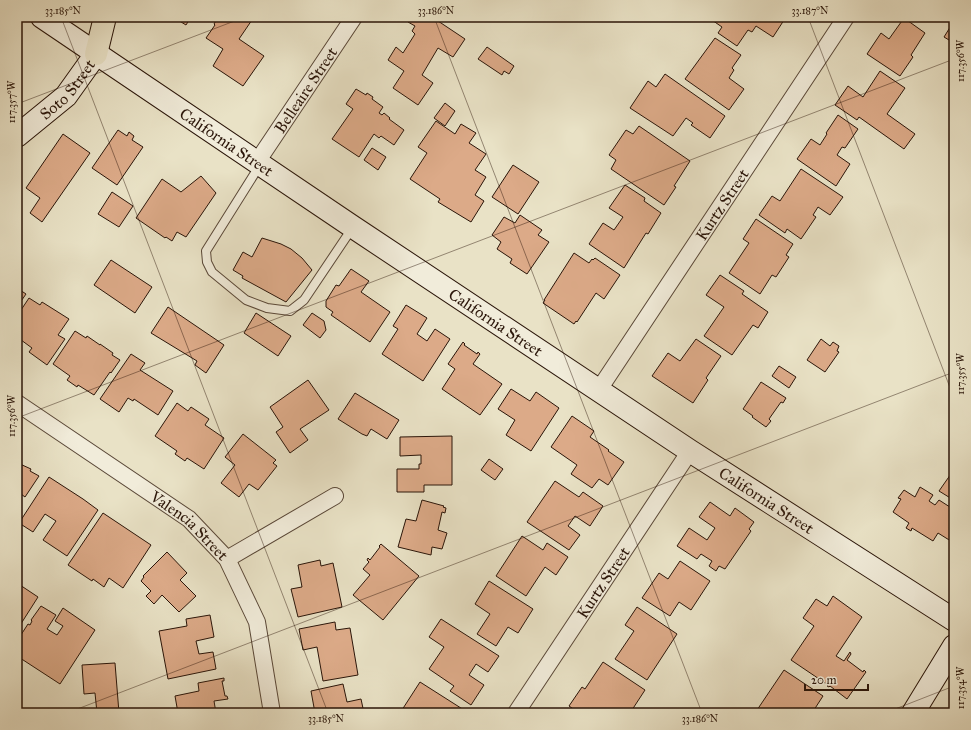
<svg xmlns="http://www.w3.org/2000/svg" width="971" height="730" font-family="'IM FELL Great Primer',serif">
	<rect width="100%" height="100%" fill="#e9e2c6"/>
	<filter id="stains"><feTurbulence type="fractalNoise" baseFrequency=".005" numOctaves="4"/><feColorMatrix values="0 0 0 0 .2 0 0 0 0 .09 0 0 0 0 .02 0 0 0 .5 -.17"/></filter>
	<radialGradient id="worn" r=".72"><stop offset=".6" stop-color="#630" stop-opacity="0"/><stop offset="1" stop-color="#630" stop-opacity=".3"/></radialGradient>
	<path fill="#dcaa88" stroke="#2a1509" d="M173,17H191L186,25Z
		M218,17H254L239,39L264,56L243,86L213,66L223,49L206,38L215,25L214,24Z
		M411,17H432L465,39L453,57L438,48L422,75L433,83L418,105L393,88L404,71L388,60L396,47L403,53L415,34L412,31L415,26L408,22Z
		M710,17H786L773,37L756,26L752,32L748,30L737,46L718,33L722,27L709,18Z
		M904,18L925,33L911,55L913,57L900,76L867,54L881,33L889,39Z
		M954,21V43L944,37Z
		M715,38L741,55L732,68L734,70L729,78L744,89L729,110L685,79Z
		M487,47L514,66L509,74L504,71L502,75L478,59Z
		M880,71L905,88L887,114L915,134L904,149L859,117L857,120L835,105L848,86L863,97Z
		M665,74L725,116L710,138L691,125L693,123L686,118L673,136L630,108L648,81L656,87Z
		M356,89L366,95L367,93L373,97L372,99L383,107L379,113L382,115L384,113L390,118L389,119L404,130L394,145L381,136L379,138L374,134L359,157L332,139L353,109L346,104Z
		M445,103L455,111L445,126L434,118Z
		M838,115L858,129L845,148L842,147L837,155L850,164L836,186L797,159L811,139L820,145L827,134L826,133Z
		M436,121L455,134L461,124L476,133L469,143L486,154L475,170L486,177L475,195L484,201L471,222L438,202L440,199L410,179L427,153L418,147Z
		M639,126L690,161L674,186L676,187L664,205L611,169L616,160L609,155L626,130L633,134Z
		M118,130L127,136L129,132L134,136L132,140L143,147L117,185L92,168Z
		M63,134L90,153L42,222L30,213L40,198L26,188Z
		M372,148L386,157L378,170L364,160Z
		M513,165L539,182L518,214L492,197Z
		M801,169L843,197L830,215L818,207L813,215L816,217L801,239L787,229L785,233L759,215L772,196L780,201Z
		M201,176L216,193L186,237L177,232L172,241L166,237L165,238L136,218L162,179L181,192Z
		M625,185L645,198L644,201L661,213L648,234L646,233L624,268L589,244L603,223L614,230L623,217L609,208Z
		M112,192L133,206L119,227L98,214Z
		M520,215L542,230L538,235L549,242L527,274L510,263L512,259L497,249L501,242L492,235L504,217L515,223Z
		M756,219L793,244L786,255L789,257L776,277L772,275L760,294L729,273L749,243L743,239Z
		M262,238L281,244L291,249L302,258L312,270L286,302L242,278L243,276L233,270L243,252L252,257Z
		M574,253L589,263L592,259L593,260L595,258L620,275L604,299L596,293L577,322L576,321L574,324L543,303L545,300H544Z
		M111,260L152,287L135,313L94,285Z
		M351,269L369,281L361,292L390,312L370,342L331,315L333,312L326,307V301L336,285L339,286Z
		M720,275L744,291L742,294L768,312L758,328L753,325L732,355L704,336L724,307L706,295Z
		M17,288L26,294L17,307Z
		M29,298L40,305L42,302L69,319L58,335L65,339L47,365L29,352L32,348L17,337V316Z
		M406,305L427,318L417,334L427,341L435,329L450,339L423,381L382,354L398,329L393,326Z
		M168,307L224,345L206,373L195,365L197,361L151,333Z
		M256,313L291,336L278,356L244,333Z
		M312,313L324,321L326,330L320,338L303,325Z
		M75,331L86,338L87,336L100,345V344L113,353L112,355L120,360L111,373L110,372L94,395L78,385L77,387L67,380L70,376L53,364Z
		M696,339L721,356L706,378L708,380L693,403L652,376L668,353L680,361Z
		M821,339L830,346L833,342L839,346L837,351L839,352L825,372L807,360Z
		M463,342L465,344L464,345L477,354L478,352L480,354L473,364L502,384L480,415L442,389L455,369L448,364Z
		M131,354L145,363L140,370L173,391L158,415L134,399L133,401L128,398L119,412L100,399Z
		M779,366L796,377L789,388L772,376Z
		M308,380L329,410L300,429L308,440L290,453L276,432L283,427L270,407Z
		M761,382L786,398L783,403L781,402L769,419L771,421L766,427L752,417L753,416L743,409Z
		M511,389L530,401L536,392L559,408L531,451L506,435L515,420L498,409Z
		M355,393L399,420L387,439L371,429L367,436L362,434L338,419Z
		M177,403L188,411L191,407L209,419L205,425L224,438L204,469L187,458L185,461L175,454L177,451L155,436Z
		M572,416L594,431L590,437L609,450L608,451L624,462L608,485L599,479L592,488L571,474L577,465L551,447Z
		M243,434L276,460L273,463L277,466L258,490L249,484L239,497L221,483L235,465L225,457Z
		M452,436V485H424V492H397V469H419V464H421V455L400,456V437Z
		M489,459L503,469L495,480L481,470Z
		M20,464L31,469L30,471L39,476L25,497L17,491V468Z
		M953,471H954V497L952,499L939,491Z
		M49,477L83,499L98,510L67,556L43,540L56,521L45,514L33,532L19,523Z
		M555,481L579,497L583,492L603,506L590,526L575,516L568,526L580,535L569,550L527,522Z
		M920,487L933,495L929,501L935,505L939,500L953,509L951,513L954,515V543L938,533L933,541L912,528L911,531L906,528L909,523L893,512L901,499L898,498L904,490L915,497Z
		M422,500L444,506L443,507L446,508L445,513L442,512L438,530L447,533L442,549L432,547L431,555L398,547L406,519L416,521Z
		M710,502L730,516L735,508L754,522L749,529L751,531L725,569L719,566L716,571L709,566L712,561L701,554L697,559L677,546L689,528L707,540L715,528L699,517Z
		M103,513L151,545L123,588L109,578L104,587L93,579L92,581L68,565Z
		M522,536L543,550L547,543L568,557L556,575L545,567L526,596L496,576Z
		M381,544L419,576L383,620L353,595L370,575L363,569L369,562L367,560L368,558L370,560L380,547L379,546Z
		M167,552L187,573L180,580L196,596L179,612L162,595L154,604L146,596L151,591L141,581L144,577L143,576Z
		M320,560L321,566L333,563L342,607L298,617L291,589L302,587L298,565Z
		M680,561L710,581L691,610L679,602L670,616L642,598L659,573L668,579Z
		M489,581L533,609L518,633L508,627L496,646L477,634L490,614L475,604Z
		M17,583L38,597L17,630Z
		M833,596L862,617L836,656L844,661L850,652L851,654L847,660L863,672L864,670L866,672L847,699L830,686L829,687L827,686L828,685L791,660L814,626L803,618L816,599L827,606Z
		M41,606L56,615L47,629L57,635L63,626L55,621L63,608L95,630L60,684L17,656V641L28,624L30,625L32,621L31,620Z
		M637,607L677,634L647,680L615,659L634,631L625,625Z
		M210,615L214,637L196,641L199,654L213,652L216,669L168,679L159,631L187,626L186,619Z
		M441,619L499,656L488,672L476,664L469,675L484,685L471,705L450,691L454,686L429,669L444,647L429,637Z
		M335,622L336,630L350,628L358,675L323,681L317,647L303,650L299,629Z
		M603,662L645,690L630,713H579L569,706L582,687L585,689Z
		M115,663L119,713H97L95,693L84,694L82,665Z
		M784,670L823,696L812,713H755Z
		M224,678V681H222L225,696H227L228,699L214,701L216,713H178L175,696L199,691L198,683Z
		M420,682L464,710L462,713H400Z
		M343,684L347,702L361,699L364,713H315L311,691Z"/>
	<g fill="none" stroke-linecap="round" stroke-linejoin="round">
		<g stroke="#5a4838" stroke-width="10">
			<path id="lane" d="M260,165L206,251L207,262L212,272L246,300L267,308L290,311L304,300L353,227"/>
		</g>
		<g stroke="#5a4838" stroke-width="18">
			<g id="street">
				<path id="s1" d="M257,162L354,17"/>
				<path id="s2" d="M598,391L846,17"/>
				<path id="s3" d="M17,403L189,519L227,559L257,622L272,713"/>
				<path d="M227,559L335,496"/>
				<path id="s4" d="M516,713L690,451"/>
			</g>
		</g>
		<g stroke="#2a1509" stroke-width="24">
			<g id="secondary">
				<path id="s5" d="M42,17L353,227L690,451L954,620"/>
				<path id="s6" d="M17,136L66,96L96,54"/>
				<path d="M913,713L954,646"/>
			</g>
		</g>
		<g stroke="#2a1509" stroke-width="24">
			<path id="highway" d="M96,54L105,17"/>
		</g>
		<use href="#lane" stroke="#f1ecda" stroke-width="8"/>
		<use href="#street" stroke="#f1ecda" stroke-width="16"/>
		<use href="#secondary" stroke="#f1ecda" stroke-width="22"/>
		<use href="#highway" stroke="#e9e2c6" stroke-width="22"/>
	</g>
	<path fill="none" stroke="#2a1509" stroke-width="1" stroke-opacity="0.45" d="M61,17L328,713M434,17L702,713M808,17L954,398M17,104L245,17M17,418L954,59M67,713L954,372M885,713L954,686"/>
	<g text-anchor="middle" dominant-baseline="central" stroke-width="3" stroke-linejoin="round" paint-order="stroke">
		<g font-size="16" fill="#2a1509" stroke="#f1ecda">
			<text stroke="none"><textPath href="#s6" startOffset="69">Soto Street</textPath></text>
			<text stroke="none"><textPath href="#s1" startOffset="87">Belleaire Street</textPath></text>
			<text stroke="none"><textPath href="#s5" startOffset="223">California Street</textPath></text>
			<text stroke="none"><textPath href="#s2" startOffset="224">Kurtz Street</textPath></text>
			<text stroke="none"><textPath href="#s5" startOffset="547">California Street</textPath></text>
			<text stroke="none"><textPath href="#s5" startOffset="871">California Street</textPath></text>
			<text stroke="none"><textPath href="#s3" startOffset="212">Valencia Street</textPath></text>
			<text stroke="none"><textPath href="#s4" startOffset="157">Kurtz Street</textPath></text>
		</g>
	</g>
	<rect width="971" height="730" fill="none" stroke="#e9e2c6" stroke-width="44"/>
	<path d="M805 684v6h63v-6" fill="none" stroke="#2a1509" stroke-width="2"/>
	<text x="811" y="684" font-size="12" fill="#2a1509" stroke="#f1ecda" stroke-width="3" paint-order="stroke">20 m</text>
	<rect x="22" y="22" width="927" height="686" fill="none" stroke="#2a1509" stroke-width="1.5"/>
	<g font-size="10" text-anchor="middle" fill="#2a1509">
		<text x="63" y="14">33.185°N</text>
		<text x="436" y="14">33.186°N</text>
		<text x="810" y="14">33.187°N</text>
		<text transform="translate(960 61) rotate(-90)" y="4">117.356°W</text>
		<text transform="translate(11 102) rotate(-90)" y="4">117.357°W</text>
		<text transform="translate(960 374) rotate(-90)" y="4">117.355°W</text>
		<text transform="translate(11 416) rotate(-90)" y="4">117.356°W</text>
		<text transform="translate(960 688) rotate(-90)" y="4">117.354°W</text>
		<text x="326" y="722">33.185°N</text>
		<text x="700" y="722">33.186°N</text>
	</g>
	<rect width="100%" height="100%" filter="url(#stains)"/>
	<rect width="100%" height="100%" fill="url(#worn)"/>
</svg>
